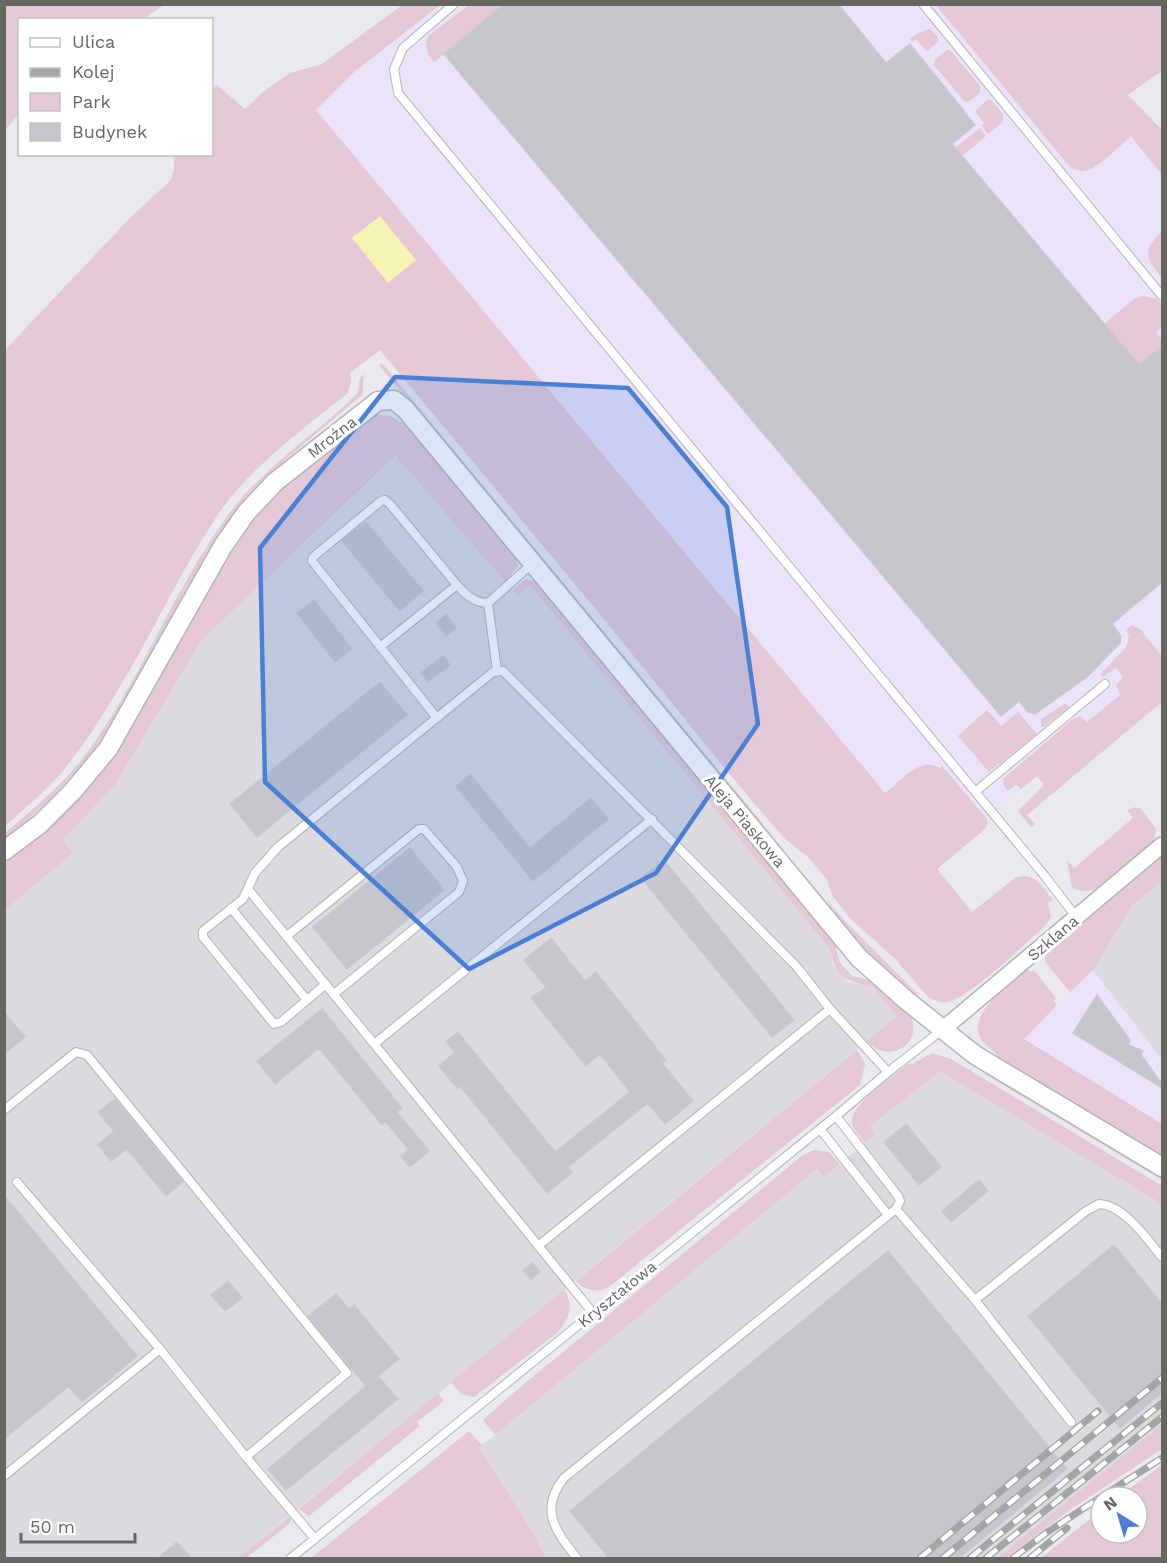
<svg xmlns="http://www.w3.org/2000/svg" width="1167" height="1563" font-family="'Work Sans',sans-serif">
	<rect width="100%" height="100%" fill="#ebe9f0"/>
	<path fill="#eae3fb" d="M434,5H982L1162,130V671L900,890L269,145L363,60Z
		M1093,970L1162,1060V1124L1023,1039Z"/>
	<path fill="#dcdadf" d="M397,456L516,595L529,585L830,949L833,965L848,982L872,986L898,1016L238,1558H5V910L73,853L63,840L115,785L201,641Z
		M1162,881V1060L1093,970L1132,906Z
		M940,1070L1162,1204V1424L997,1558H546L531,1529L479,1448L817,1169L824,1177L840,1164L875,1134L869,1126Z"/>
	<path fill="#e4c8d5" d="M4,5L5,4L164,5L143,19L20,20L19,114L5,130Z
		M402,5H440L353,73L316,110L885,793C901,782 918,756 940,768L942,766L986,818L988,823L985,829L937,869L972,912L1015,878C1034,871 1043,887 1053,900L1048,903L1051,917L1044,927C1024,944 970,998 947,1002C940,1003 935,1000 929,998L895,959L851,919L833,897L827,880L809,858L784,838L736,782L603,618L380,350L350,373L351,381L348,393C305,428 258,461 224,506C202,537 184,570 166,604C136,659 106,716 67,766C49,789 26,807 5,826L4,351L129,219L171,180L174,169V158L171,155L212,154V90L217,85L245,109L264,91L290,73L322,64Z
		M469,5H504L434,62C427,53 424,48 428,36Z
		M936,5H1162V71L1128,95L1162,130V175L1131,136C1120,145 1097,170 1084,171C1079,172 1074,169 1070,167Z
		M929,29L937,35L938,42L927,51L916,40L912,42L910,39L918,33Z
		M947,50H950L980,86V93L968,102H965L934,65L935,59Z
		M987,100H991L1003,114V122L988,134L982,126L984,123L975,111Z
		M980,128L986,136L962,156L955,148Z
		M1162,232V278C1146,258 1141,250 1162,232Z
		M1143,296L1157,299L1162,305V326L1156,332L1162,340V345L1139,365L1104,324L1134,299Z
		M382,363L773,836L753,817L379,365Z
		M364,374L362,395L285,460L260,485L105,735C76,776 42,808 5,840V833C33,809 63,784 86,754C141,680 173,590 228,515C264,466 314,436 357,394L360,378Z
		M374,415L390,416L404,424L516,557L518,566L505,582L396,456L201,641L115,785L63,840L73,853L5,910V863C47,828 85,793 118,749L223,565L253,521L277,494L319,455Z
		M526,579L537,582L835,943L839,961L852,976L870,980L912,1018C921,1047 887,1064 867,1041L897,1016L872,986C846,981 836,978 830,949L530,586L517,595L512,590Z
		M1132,625L1140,629L1162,656V702L1027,815L1035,824L1031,827L1018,811L1044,785L1037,776L1021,789L1016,784L1008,791L1004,786L1003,779L1073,719L1081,716L1087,722L1120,695L1116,685L1123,677L1116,668L1103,677L1100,675L1126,647L1129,636L1126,630Z
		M1066,703L1069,707L1044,727L1041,726V719Z
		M987,710L1001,726L1018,712L1037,734L989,772L958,736Z
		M1136,807L1141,809L1156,829L1154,841L1095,890L1082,891L1072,888L1067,860L1074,868L1133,818L1127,810Z
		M1162,855V881L1132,906L1093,970L1070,992L1045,962V954Z
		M825,897L844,920L920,996C882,975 848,933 825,897Z
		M1025,970L1035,971L1056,998L1054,1001L1057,1005L1024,1039L1162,1124V1157L999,1058C994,1049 984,1046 980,1037C968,1014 1009,983 1025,970Z
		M857,1050L865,1064L860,1085L609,1287C597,1293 585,1291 576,1281Z
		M932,1053L951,1059L1162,1186V1204L940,1071L870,1126L875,1134L865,1143C861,1137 853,1130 852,1123C850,1104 894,1075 908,1064H912Z
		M987,1071L1162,1176V1180L985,1074Z
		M814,1150L829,1152L840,1164L824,1177L817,1169L495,1435L483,1420L512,1394L803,1155Z
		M564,1290C575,1306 569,1320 557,1333L474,1397L461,1394L451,1382Z
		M438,1393L444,1401L417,1422L420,1426L309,1516L299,1509Z
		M1162,1424V1449L1070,1510L1006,1558H997Z
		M469,1431L482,1445L479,1448L531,1529L546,1558H311Z
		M1162,1465V1558H1041L1101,1510V1533H1137V1497H1118Z
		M289,1517L291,1520L288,1525L246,1558H238Z"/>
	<path fill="#f6f4b3" d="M380,216L416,260L388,283L352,238Z"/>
	<path fill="#c6c5cc" stroke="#cac7d4" stroke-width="1.5" d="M504,4H838L886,63L910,44L975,125L952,144L962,156L1139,365L1162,346V582L1112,624L1121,636L1120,643L1087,677L1035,714L1028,712L1019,701L1001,716L444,54Z
		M366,522L423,591L400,611L342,541Z
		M314,600L352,649L335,662L297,613Z
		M446,614L456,628L446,636L436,623Z
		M443,656L450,665L428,682L421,673Z
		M380,682L407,715L257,837L230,804Z
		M470,774L530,848L591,798L608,819L533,881L456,786Z
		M410,848L444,890L347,969L313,927Z
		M664,860L794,1020L772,1037L641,878Z
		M551,938L585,981L596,972L666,1060L662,1063L693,1101L665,1124L648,1103L568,1167L572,1173L547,1193L460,1086L457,1088L439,1066L455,1052L446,1042L458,1032L555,1152L630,1092L600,1054L586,1066L531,998L546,987L524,960Z
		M1097,995L1130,1040L1128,1045L1143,1051L1141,1055L1162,1084V1088L1073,1033Z
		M322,1009L402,1108L397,1112L429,1151L410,1167L401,1156L409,1150L386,1122L382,1125L319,1048L275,1084L257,1061Z
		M4,1012L25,1037L4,1054Z
		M115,1099L183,1182L166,1196L127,1149L111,1161L98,1145L114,1131L98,1112Z
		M906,1124L941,1167L919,1185L884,1142Z
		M979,1180L988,1191L951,1222L942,1211Z
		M4,1195L137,1356L82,1402L69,1386L4,1439Z
		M1114,1245L1162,1304V1393L1120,1428L1028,1316Z
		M888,1251L1067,1469L959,1558H609L570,1511Z
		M533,1263L540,1272L531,1280L523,1270Z
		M228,1281L242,1298L225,1311L211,1295Z
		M336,1294L349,1309L354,1305L399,1359L378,1376L398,1399L286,1490L268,1469L366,1386L308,1316Z
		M177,1542L191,1558H158Z"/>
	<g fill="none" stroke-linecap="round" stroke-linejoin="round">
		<g stroke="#b5b6b1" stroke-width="10">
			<path id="lane" d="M454,4L403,48L394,69L398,93L1044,875L1077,918
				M923,4L1162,296
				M488,603L497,671
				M380,647L457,585
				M437,718L312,561L313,557L381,501L385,500L390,504L457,585C466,595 475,603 488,603L533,563
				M975,792L1105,684
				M248,889L593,1313
				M231,908L307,1000
				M288,935L419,829H424L457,867L463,881L459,892L334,994
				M326,984L281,1022L274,1024L203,937V931L243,899L255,873L278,847L493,672L503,671L797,967L830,1009L888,1072
				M374,1044L652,819
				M4,1110L76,1052L87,1055L347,1373L246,1457
				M836,1116L898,1196L900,1201L896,1209
				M820,1129L888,1215
				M17,1182L160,1349L246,1457L315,1539
				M538,1246L830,1009
				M975,1300L1086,1211L1099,1204C1124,1205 1147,1239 1162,1257
				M4,1476L160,1349
				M291,1558L836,1116L888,1072L942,1030
				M577,1558C555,1531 539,1509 564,1478L896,1209L975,1300L1071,1422"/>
		</g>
		<g stroke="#b5b6b1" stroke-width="18">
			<path id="street" d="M942,1030L1162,845"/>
		</g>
		<g stroke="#b6b7b0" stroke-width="21">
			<path id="secondary" d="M4,851L40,824L73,791L108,749L223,546L246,513L275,482L378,401L394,400L406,410L859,958L906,1000L975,1055L1162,1167"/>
		</g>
		<use href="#lane" stroke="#fff" stroke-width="8"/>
		<use href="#street" stroke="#fff" stroke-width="15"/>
		<use href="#secondary" stroke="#fff" stroke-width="18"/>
		<g stroke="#a5a6a3" stroke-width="7">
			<path id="rail" d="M1101,1497L1162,1458
				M920,1558L1098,1411
				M943,1558L1162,1378
				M970,1558L1162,1403
				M986,1558L1162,1417
				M1013,1558L1046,1533L1101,1497
				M1030,1558L1067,1528"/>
		</g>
		<use href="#rail" stroke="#fff" stroke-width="4.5" stroke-dasharray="14" stroke-linecap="butt"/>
	</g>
	<path fill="#4880d7" fill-opacity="0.2" stroke="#4880d7" stroke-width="4.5" stroke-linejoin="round" d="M395,377L628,388L727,507L758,724L656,873L469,969L265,782L260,548Z"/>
	<g text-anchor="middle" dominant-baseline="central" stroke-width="6" stroke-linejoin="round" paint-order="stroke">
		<g font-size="16" fill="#666760" stroke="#fff">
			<text transform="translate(332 437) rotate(-38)">Mroźna</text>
			<text transform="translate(745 821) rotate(50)">Aleja Piaskowa</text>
			<text transform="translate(1053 938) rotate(-40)">Szklana</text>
			<text transform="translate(617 1294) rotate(-39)">Kryształowa</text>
		</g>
	</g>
	<rect width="1167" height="1563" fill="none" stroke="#666760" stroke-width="12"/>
	<rect x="18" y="18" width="195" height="138" fill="#ffffff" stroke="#c2c2bf" stroke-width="1.5"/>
	<rect x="30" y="38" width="30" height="9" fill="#ffffff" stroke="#c2c2bf" stroke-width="1.5"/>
	<text x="72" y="48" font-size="18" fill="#666760">Ulica</text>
	<rect x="30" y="68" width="30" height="9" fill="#a5a6a3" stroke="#c2c2bf" stroke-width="1.5"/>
	<text x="72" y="78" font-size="18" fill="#666760">Kolej</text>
	<rect x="30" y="93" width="30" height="18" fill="#e4c8d5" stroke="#c2c2bf" stroke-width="1.5"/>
	<text x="72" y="108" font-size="18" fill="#666760">Park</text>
	<rect x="30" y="123" width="30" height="18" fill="#c6c5cc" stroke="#c2c2bf" stroke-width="1.5"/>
	<text x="72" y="138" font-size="18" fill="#666760">Budynek</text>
	<g transform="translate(1119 1515) rotate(323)"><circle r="28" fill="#ffffff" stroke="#c2c2bf" stroke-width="1.5"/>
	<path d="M0-4.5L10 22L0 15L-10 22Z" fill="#4880d7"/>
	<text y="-9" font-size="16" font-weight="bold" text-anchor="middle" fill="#666760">N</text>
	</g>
	<path d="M21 1533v9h114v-9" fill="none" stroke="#666760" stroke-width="3"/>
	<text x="30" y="1533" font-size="18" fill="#666760" stroke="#ffffff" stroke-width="4.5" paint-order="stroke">50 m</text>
</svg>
